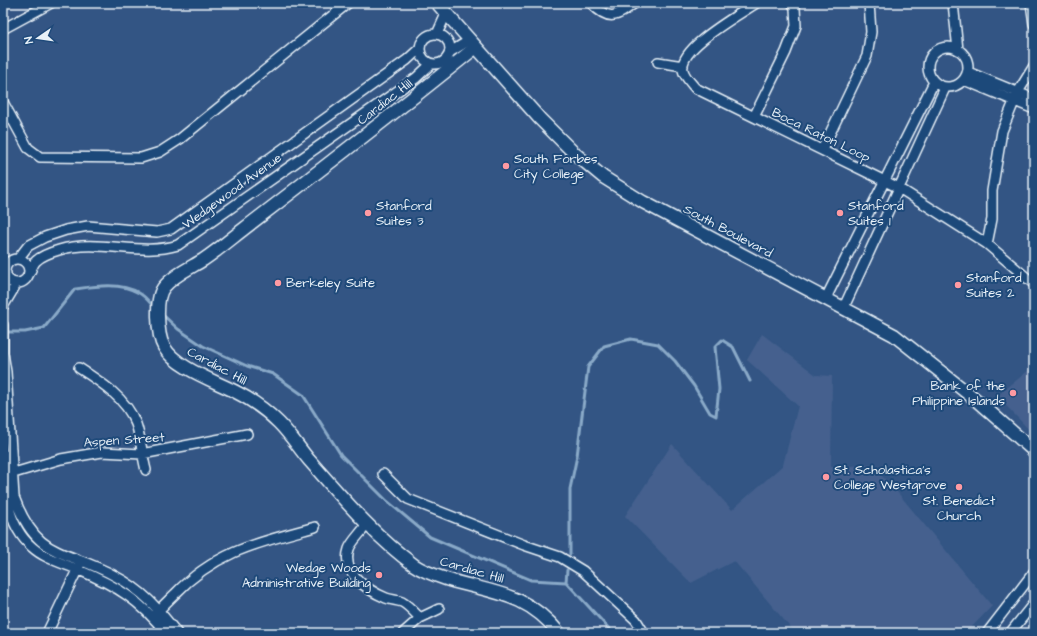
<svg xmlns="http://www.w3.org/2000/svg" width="1037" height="636" font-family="'Architects Daughter',sans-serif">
	<rect width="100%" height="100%" fill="#335584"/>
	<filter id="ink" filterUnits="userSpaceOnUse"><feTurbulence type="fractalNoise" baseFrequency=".025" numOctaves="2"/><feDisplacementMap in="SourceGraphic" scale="8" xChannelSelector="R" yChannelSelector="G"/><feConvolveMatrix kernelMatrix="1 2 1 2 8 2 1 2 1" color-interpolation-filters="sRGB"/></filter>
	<g filter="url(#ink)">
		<path fill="#45618e" d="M762,334L816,375L832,376L831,467L871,465L893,487L992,606L966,633H795L734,561L691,583L625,516L672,444L732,510L783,465L798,406L747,360Z
			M1034,366V435L997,396Z"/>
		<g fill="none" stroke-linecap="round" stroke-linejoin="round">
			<path stroke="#8aaac8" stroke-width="3" d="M162,314L178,329L203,346L247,366L273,374L303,395L341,455L387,501L430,537L531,580L566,582L613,633
				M4,332H25L44,328L75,289C96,286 120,282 139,293C145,296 150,303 155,308
				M570,554V489L577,456L588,367L604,346L631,339L658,344L675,361L694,386L710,413L716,416L719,389L715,347L722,340L733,347L750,381
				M566,582L567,570"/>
			<g stroke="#e8f1f8" stroke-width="12">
				<path id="street" d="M591,3C609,22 616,17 635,3
					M756,3C739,15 678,48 683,70C684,76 691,83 695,88L899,188L987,244L1034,284
					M953,3L958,50
					M1031,3L1034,24
					M3,29L51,3
					M420 49a15 15 0 1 1 30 0a15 15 0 1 1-30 0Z
					M437,34L446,14
					M928 67a20 20 0 1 1 40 0a20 20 0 1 1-40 0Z
					M450,52L470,40
					M658,62L683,66
					M968,72L1034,99
					M964,80L1034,109
					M3,102L28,148L40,157L141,158L160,152L180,139L348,3
					M754,117L786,52L796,26L795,8L792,3
					M822,150L867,56L871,32L869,3
					M987,244L992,219V191L1002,131L1018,92L1034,66
					M18,259L28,246L45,237L66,230L88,226L157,232L171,229L407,60L419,49
					M5 271a12 12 0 1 1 24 0a12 12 0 1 1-24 0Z
					M29,274C31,270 33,264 36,261C42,255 52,252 59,250C100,238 139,257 178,245L416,78L431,64
					M826,298L934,82
					M3,301L6,273
					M4,305L17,283
					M844,307L945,88
					M3,325V354
					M3,353L6,372L14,497C38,561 64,548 115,576C144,591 157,608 177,633
					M79,368C101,382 126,398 136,424C141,438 142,455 146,470
					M3,454C4,486 6,525 32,547C45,559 63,563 79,570C117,586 140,600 166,633
					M383,474L408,499L524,545L560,557L583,571L608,594L636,620L644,633
					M7,475L61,459L102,452L142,454L247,434
					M367,524C362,532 351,542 349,549C341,573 367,590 386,598C391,600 397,600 402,602C408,605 415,613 420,618
					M156,614C161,607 168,601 175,594C216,551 260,542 315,527
					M47,633L80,564
					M403,633L420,618L439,609
					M987,633L1034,572
					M1010,633L1034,603"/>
			</g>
			<g stroke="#e8f1f8" stroke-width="15">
				<path id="secondary" d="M437,3L540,119L573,152L603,177L643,202L894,335L975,399L1034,451
					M476,47C400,109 323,168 245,228C232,238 218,250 203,260C190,268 174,275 164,287C155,297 157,335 164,347C176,368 215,381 236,392C252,400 266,410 279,423C290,434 299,448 309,460C342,497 374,536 414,565C424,572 437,576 449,580C494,593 527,593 559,633"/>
			</g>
			<use href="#street" stroke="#1f4a7a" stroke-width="9"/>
			<use href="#secondary" stroke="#1f4a7a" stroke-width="12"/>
		</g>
	</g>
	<g fill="#ff9aa2" stroke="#1f4a7a" stroke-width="1.5">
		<circle cx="506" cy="166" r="4"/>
		<circle cx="368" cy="213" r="4"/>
		<circle cx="840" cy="213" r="4"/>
		<circle cx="278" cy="283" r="4"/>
		<circle cx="958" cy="285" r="4"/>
		<circle cx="1013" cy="393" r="4"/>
		<circle cx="826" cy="477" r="4"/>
		<circle cx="959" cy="487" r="4"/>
		<circle cx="379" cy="575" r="4"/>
	</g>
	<g text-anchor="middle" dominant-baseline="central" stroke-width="4" stroke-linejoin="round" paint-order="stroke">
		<g font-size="13" fill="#e8f1f8" stroke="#1f4a7a">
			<text transform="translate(385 102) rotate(-38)">Cardiac Hill</text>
			<text transform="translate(821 135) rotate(26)">Boca Raton Loop</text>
			<text transform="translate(232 191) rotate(-36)">Wedgewood Avenue</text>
			<text transform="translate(728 231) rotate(28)">South Boulevard</text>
			<text transform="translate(217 366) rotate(28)">Cardiac Hill</text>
			<text transform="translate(124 440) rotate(-4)">Aspen Street</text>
			<text transform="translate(472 570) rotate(16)">Cardiac Hill</text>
		</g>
		<g font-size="13" fill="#e8f1f8" stroke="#1f4a7a" text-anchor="start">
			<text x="514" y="159">South Forbes<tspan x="514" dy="15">City College</tspan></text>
			<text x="376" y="206">Stanford<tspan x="376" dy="15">Suites 3</tspan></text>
			<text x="848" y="206">Stanford<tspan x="848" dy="15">Suites 1</tspan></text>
			<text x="966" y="278">Stanford<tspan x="966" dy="15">Suites 2</tspan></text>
			<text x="286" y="283">Berkeley Suite</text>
			<text x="1005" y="386" text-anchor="end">Bank of the<tspan x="1005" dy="15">Philippine Islands</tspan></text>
			<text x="834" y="470">St. Scholastica's<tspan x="834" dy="15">College Westgrove</tspan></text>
			<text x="959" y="501" text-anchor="middle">St. Benedict<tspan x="959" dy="15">Church</tspan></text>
			<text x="371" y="568" text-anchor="end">Wedge Woods<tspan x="371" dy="15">Administrative Building</tspan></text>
		</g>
	</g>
	<rect width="1037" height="636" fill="none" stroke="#1f4a7a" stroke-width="16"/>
	<rect x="8" y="8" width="1021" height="620" fill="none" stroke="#e8f1f8" stroke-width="1.5" filter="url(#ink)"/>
	<g transform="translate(38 38) rotate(257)" stroke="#1f4a7a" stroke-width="3" paint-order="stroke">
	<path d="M0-3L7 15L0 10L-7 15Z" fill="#e8f1f8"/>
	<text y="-6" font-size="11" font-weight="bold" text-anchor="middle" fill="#e8f1f8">N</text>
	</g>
</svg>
